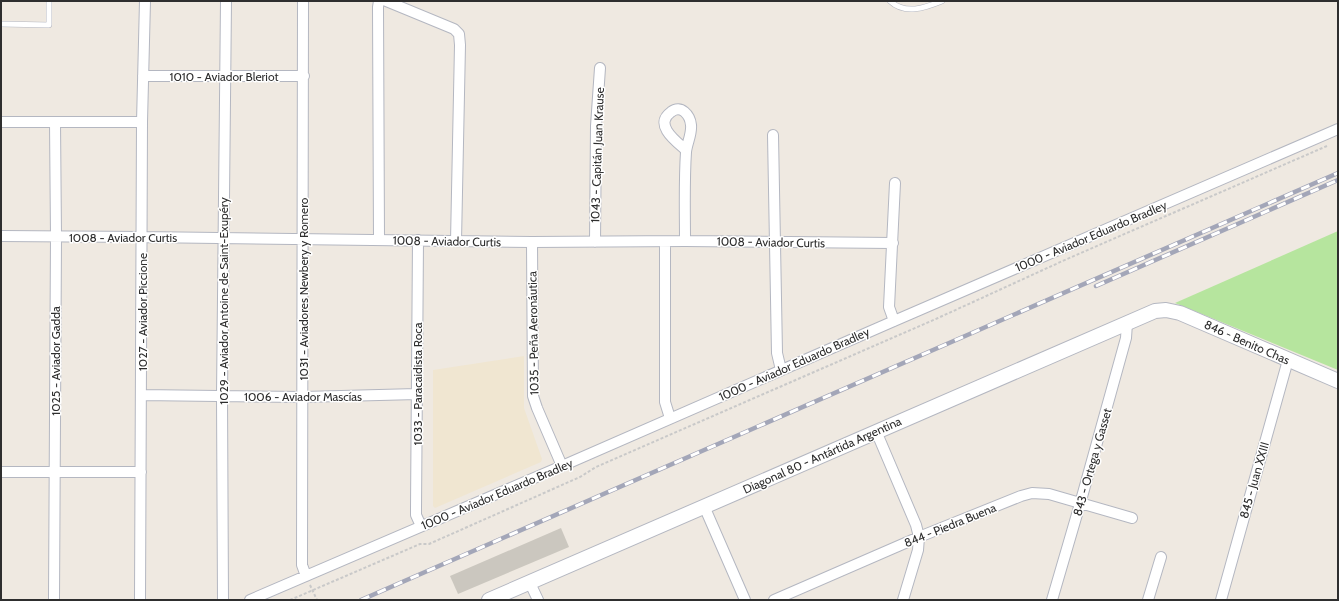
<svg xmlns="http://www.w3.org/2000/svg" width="1339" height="601" font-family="Cabin,sans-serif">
	<rect width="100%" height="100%" fill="#efe9e1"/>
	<path fill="#f0e6d1" d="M524,356V408L542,459L541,462L435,508L433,506V370Z"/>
	<path fill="#b6e59e" d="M1338,231V370L1175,303Z"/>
	<path fill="#cbc7bf" d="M561,528L569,547L458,594L450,576Z"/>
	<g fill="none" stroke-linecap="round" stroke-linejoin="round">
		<g stroke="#b4b7c1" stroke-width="6">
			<path id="lane" d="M890,1C905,15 925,8 942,1
				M1,24L49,25V1"/>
		</g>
		<g stroke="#b4b7c1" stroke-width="12">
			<path id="street" d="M303,1L302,565L306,576
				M379,1L378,7L379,240
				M386,1L454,29L459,34L460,45L456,241
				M143,76H304
				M1,122H142
				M773,135L777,353L781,370
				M1,236L142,237L532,242L685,241L893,243
				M418,240L416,510V515L421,526
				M685,241C685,212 684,182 686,152C687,143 692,134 691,125C690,115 681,104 671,112C653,125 677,142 686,150
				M532,242L533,396L537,408L562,466
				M595,242L596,126L600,68
				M665,242V402L670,418
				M894,321L889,307L895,183
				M141,395L303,397L417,394
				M876,431L916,525L919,537L918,550L903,600
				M1,472H141
				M704,506L745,600
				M530,583L538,600
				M54,600L56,237L55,122
				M140,600L142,122L145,1
				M223,600L222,396L226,1
				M250,600L562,466L894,321L1338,129
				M774,600L919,537L1021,496L1032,493L1049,494L1132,518
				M1052,600L1080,504L1126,338L1127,323
				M1148,600L1161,557
				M1221,600L1288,360"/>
		</g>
		<g stroke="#b4b7c1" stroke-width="16">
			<path id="secondary" d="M489,600L1155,311L1166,310L1180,313L1338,381"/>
		</g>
		<path stroke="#c9c9c9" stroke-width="2" stroke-dasharray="3 2" stroke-linecap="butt" d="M310,585L317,600
			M290,600L420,544H429L580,477L596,467L938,318L1067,259L1327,146"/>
		<use href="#lane" stroke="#fff" stroke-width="5"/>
		<use href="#street" stroke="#fff" stroke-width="10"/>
		<use href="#secondary" stroke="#fff" stroke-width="14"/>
		<g stroke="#a3a6b8" stroke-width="4.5">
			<path id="rail" d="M1096,286L1338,180
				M361,600L1338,173"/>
		</g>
		<use href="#rail" stroke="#fff" stroke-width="3" stroke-dasharray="9" stroke-linecap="butt"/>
	</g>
	<g text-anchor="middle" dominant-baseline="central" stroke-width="3" stroke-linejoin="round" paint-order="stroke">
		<g font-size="12" fill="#2e2e2e" stroke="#fff">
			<text x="224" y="76">1010 - Aviador Bleriot</text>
			<text transform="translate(597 155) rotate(-88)">1043 - Capitán Juan Krause</text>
			<text transform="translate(1091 236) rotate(-23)">1000 - Aviador Eduardo Bradley</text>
			<text x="123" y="237">1008 - Aviador Curtis</text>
			<text transform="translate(447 241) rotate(1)">1008 - Aviador Curtis</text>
			<text transform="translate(771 242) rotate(1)">1008 - Aviador Curtis</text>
			<text transform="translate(303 289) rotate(-90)">1031 - Aviadores Newbery y Romero</text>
			<text transform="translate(223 301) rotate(-90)">1029 - Aviador Antoine de Saint-Exupéry</text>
			<text transform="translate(142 312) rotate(-90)">1027 - Aviador Piccione</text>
			<text transform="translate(533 333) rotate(-91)">1035 - Peña Aeronáutica</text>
			<text transform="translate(1247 342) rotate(24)">846 - Benito Chas</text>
			<text transform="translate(55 361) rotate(-90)">1025 - Aviador Gadda</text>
			<text transform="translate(794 364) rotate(-24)">1000 - Aviador Eduardo Bradley</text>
			<text transform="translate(417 384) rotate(-90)">1033 - Paracaidista Roca</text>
			<text x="303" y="396">1006 - Aviador Mascías</text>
			<text transform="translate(822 455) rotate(-24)">Diagonal 80 - Antártida Argentina</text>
			<text transform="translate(1092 462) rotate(-74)">843 - Ortega y Gasset</text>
			<text transform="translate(1254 480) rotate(-74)">845 - Juan XXIII</text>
			<text transform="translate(497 494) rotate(-23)">1000 - Aviador Eduardo Bradley</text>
			<text transform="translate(950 525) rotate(-22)">844 - Piedra Buena</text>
		</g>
	</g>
	<rect width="1339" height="601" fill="none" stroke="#2e2e2e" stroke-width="4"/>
</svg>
